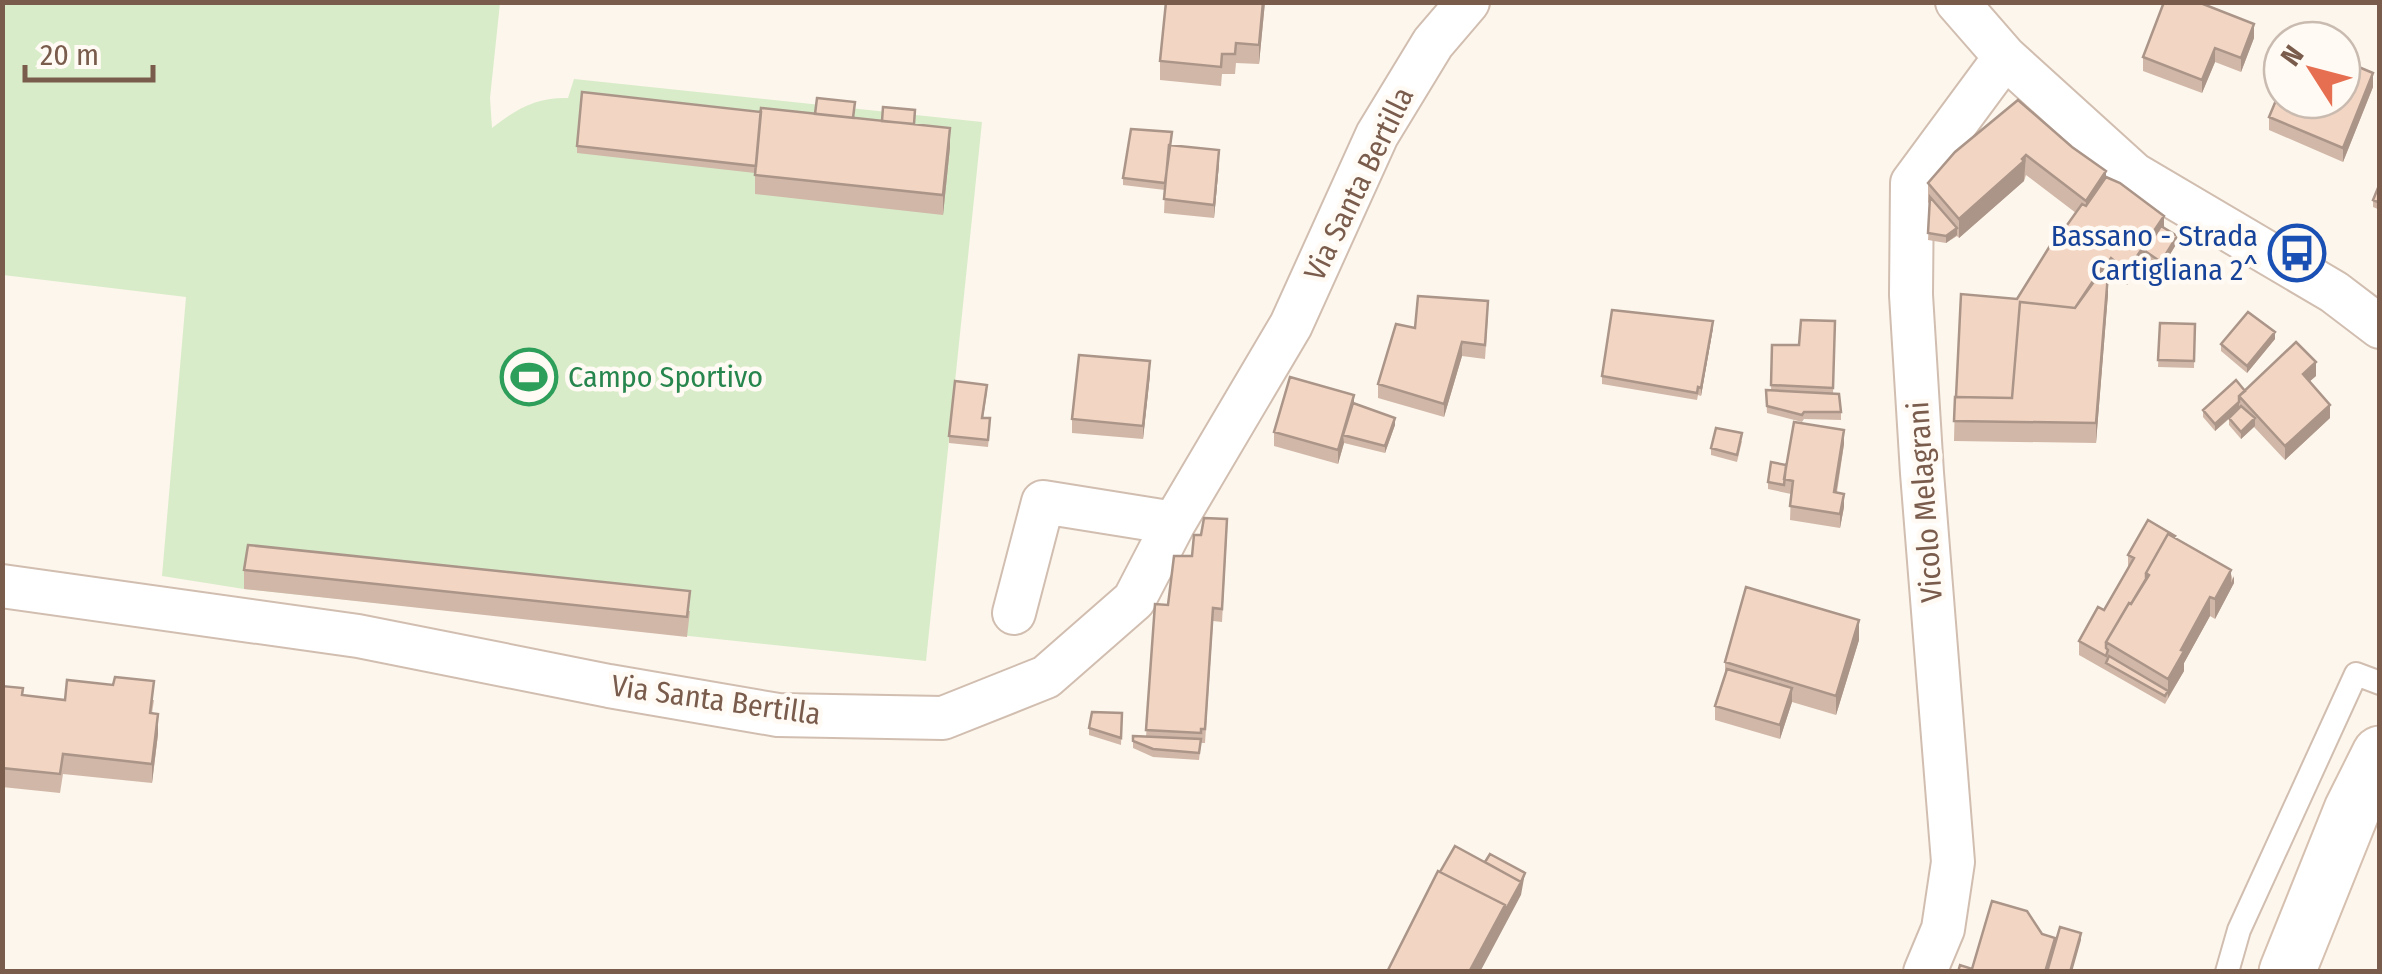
<svg xmlns="http://www.w3.org/2000/svg" width="2382" height="974" font-family="'Fira Sans Condensed',sans-serif">
	<rect width="100%" height="100%" fill="#fdf6ec"/>
	<path fill="#d8ecc9" d="M3,3H500L490,98L492,128C516,109 537,97 568,98L574,79L982,122L926,661L244,589L162,576L186,297L3,275Z"/>
	<g fill="none" stroke-linecap="round" stroke-linejoin="round">
		<g stroke="#d1beb0" stroke-width="26">
			<path id="lane" d="M2227,972L2239,930L2356,674L2380,683"/>
		</g>
		<g stroke="#d1beb0" stroke-width="46">
			<path id="street" d="M1957,2L2005,57L2134,174L2334,292L2380,327
				M2,586L358,636L609,686L778,715L943,718L1046,677L1134,600L1174,523L1291,325L1377,135L1433,43L1468,2
				M1014,613L1043,502L1174,523
				M1925,972L1943,929L1953,862L1922,473L1911,295L1912,183L2005,57"/>
		</g>
		<g stroke="#d6c0b0" stroke-width="59">
			<path id="secondary" d="M2287,972L2352,810L2380,754"/>
		</g>
		<use href="#lane" stroke="#fff" stroke-width="22"/>
		<use href="#street" stroke="#fff" stroke-width="42"/>
		<use href="#secondary" stroke="#fff" stroke-width="55"/>
	</g>
	<path fill="#d1b7a8" d="M1166,2H1265L1259,64L1236,63L1235,74H1222L1221,86L1160,80V61Z
		M2254,38L2241,72L2215,62L2202,93L2143,71V57Z
		M2269,82L2373,87L2343,162L2269,130V117L2279,93L2269,89Z
		M2018,100L2164,227L2177,243L2161,269L2145,258L2127,285L2111,272L2108,276V294L2096,443L1954,441L1955,397L2017,299L2076,213L2026,175L2024,181L1959,238L1957,236L1946,243L1928,240L1930,205L1928,202V183Z
		M761,112L854,118L914,124L950,147L943,215L755,194V173L577,153V146Z
		M1171,145L1219,164L1214,218L1164,213L1165,190L1123,185V178Z
		M2380,183V210L2373,207V200Z
		M1488,315L1485,359L1462,356L1444,417L1378,398V384L1415,328Z
		M1835,321L1833,394L1841,412V420L1804,419L1802,422L1767,413L1766,390L1771,391L1772,345H1799Z
		M2160,323L2195,324L2194,368L2158,367Z
		M1713,328L1701,396L1698,395L1697,400L1602,384V376Z
		M2275,339L2247,373L2221,351V344Z
		M1150,375L1143,439L1072,433V419Z
		M2316,376L2310,381L2330,418L2285,460L2254,427L2241,439L2229,425V419L2215,431L2203,417V410L2245,391Z
		M987,392L983,418L990,426L988,447L949,443V436Z
		M1354,404L1395,425L1385,453L1344,443L1338,464L1274,446V432Z
		M1742,441L1737,462L1711,455V448Z
		M1844,444L1837,492L1844,507L1840,528L1790,520L1791,494L1768,489V482L1786,465Z
		M1227,533L1222,622L1213,621L1205,743H1201L1199,760L1153,757L1133,748V736L1146,737L1155,604L1168,605L1192,556Z
		M2175,538L2231,574L2234,583L2215,619L2210,616L2184,663V671L2165,704L2079,655V641L2104,610L2128,568V555Z
		M244,570L690,611L687,637L244,589Z
		M1859,640L1836,715L1792,702L1780,739L1715,720V706L1725,676V662Z
		M2,686L23,695L65,700H154L152,713L158,734L152,783L63,774L60,793L2,787Z
		M1122,713L1121,745L1089,735V728Z"/>
	<path fill="#aa9588" d="M1263,2H1265L1259,64V45Z
		M2254,24V38L2241,72V58Z
		M2215,48V62L2202,93V80Z
		M2373,73V87L2343,162V148Z
		M950,128V147L943,215V195Z
		M1219,150V164L1214,218V205Z
		M2026,155L2024,181L1959,238V219Z
		M2106,171V191L2086,220V201Z
		M2164,216V229L2145,251V258L2127,285V271Z
		M1957,228V235L1946,243V236Z
		M2177,236V243L2161,269V262Z
		M2111,258V272L2108,276V294L2096,443V423L2075,313Z
		M1713,321V328L1701,396V388Z
		M2275,332V339L2247,373V366Z
		M1462,342V356L1444,417V404Z
		M1150,361V375L1143,439V426Z
		M2316,362V376L2303,387V374Z
		M1354,395V409L1343,435L1344,443L1338,464V450Z
		M2239,402V409L2215,431V424Z
		M2330,405V418L2285,460V446Z
		M1395,418V425L1385,453V446Z
		M2255,418V426L2241,439V432Z
		M1844,430V444L1834,506V492Z
		M1844,494V507L1840,528V514Z
		M2231,570V583L2234,576V583L2215,619V599Z
		M2210,597V616L2184,663V671L2168,698V679L2181,650Z
		M1859,620V640L1836,715V696Z
		M1792,688V702L1780,739V725Z
		M158,714V734L152,783V764Z
		M1525,873L1521,895L1480,972H1469L1505,905Z
		M2081,933V940L2072,972H2070Z"/>
	<path fill="#f3d5c3" stroke="#aa9588" stroke-width="2.5" d="M1166,2H1263L1259,45L1236,43L1235,54H1222L1221,67L1160,61Z
		M2164,2H2198L2254,24L2241,58L2215,48L2202,80L2143,57Z
		M2282,53V87L2269,82Z
		M2342,60L2373,73L2343,148L2269,117L2282,86V100H2342Z
		M582,92L761,112L756,166L577,146Z
		M817,98L855,102L853,118L815,114Z
		M2018,100L2072,147L2106,171L2086,201L2026,155L2022,159L2024,161L1959,219L1928,183L1955,152Z
		M883,107L915,110L914,124L882,121Z
		M761,108L950,128L943,195L755,175Z
		M1131,129L1172,132L1165,183L1123,178Z
		M1169,145L1219,150L1214,205L1164,199Z
		M2106,177L2120,183L2164,216L2127,271L2111,258L2075,308L2020,302L2012,398L1956,397L1961,294L2017,299L2053,241L2055,242L2082,204L2086,206Z
		M2380,183V203L2373,200Z
		M1930,197L1957,228L1946,236L1928,233Z
		M2161,226L2177,236L2161,262L2145,251Z
		M2101,269L2108,274L2096,423L1954,421L1955,397L2012,398L2020,302L2075,308Z
		M1418,296L1488,301L1485,345L1462,342L1444,404L1378,384L1396,324L1415,328Z
		M1612,310L1713,321L1701,388L1698,387L1697,393L1602,376Z
		M2248,312L2275,332L2247,366L2221,344Z
		M1801,320L1835,321L1833,388L1771,385L1772,345H1799Z
		M2160,323L2195,324L2194,361L2158,360Z
		M2296,342L2316,362L2303,374L2330,405L2285,446L2239,396Z
		M1079,355L1150,361L1143,426L1072,419Z
		M1290,377L1354,395L1338,450L1274,432Z
		M2236,380L2245,391L2239,396V402L2215,424L2203,410Z
		M955,381L987,385L982,418H990L988,440L949,436Z
		M1766,390L1839,394L1841,412H1804L1802,415L1767,406Z
		M1353,403L1395,418L1385,446L1343,435Z
		M2241,406L2255,418L2241,432L2229,418Z
		M1794,422L1844,430L1834,492L1844,494L1840,514L1790,506L1793,481L1784,479Z
		M1716,428L1742,433L1737,455L1711,448Z
		M1771,462L1786,465L1784,485L1768,482Z
		M1204,518L1227,519L1222,609L1213,608L1205,729H1201V733L1146,730L1155,604L1168,605L1174,556H1192L1194,535H1201Z
		M2148,520L2175,536L2174,537L2168,534L2146,573V579L2131,604L2129,603L2106,642V648L2108,650L2106,656L2079,641L2098,607L2104,610L2134,558L2128,555Z
		M2168,534L2231,570L2215,599L2210,597L2181,650L2184,651L2168,679L2106,642L2129,603L2131,604L2149,575L2146,573Z
		M248,545L690,591L687,617L244,570Z
		M1746,587L1859,620L1836,696L1725,662Z
		M2109,656L2168,691L2165,696L2106,663Z
		M1727,669L1792,688L1780,725L1715,706Z
		M115,677L154,681L150,713L158,714L152,764L63,754L60,774L2,768V686L23,688L22,695L65,700L67,680L113,685Z
		M1092,712L1122,713L1121,738L1089,728Z
		M1133,736L1201,739L1199,753L1153,749L1133,741Z
		M1455,846L1521,882L1505,911V905L1440,872Z
		M1490,854L1525,873L1521,882L1485,862Z
		M1438,871L1505,905L1469,972H1387Z
		M1992,901L2027,911L2042,934L2055,938L2045,972H1958L1960,965L1972,969Z
		M2060,927L2081,933L2070,972H2047Z"/>
	<defs>
		<g id="bus-ring" transform="scale(2.875)"><circle r="9.5" fill="#fffaf3" stroke="#1a4fb4" stroke-width="1.5"/><path d="M-5-6H5V4H4V6H2V4H-2V6H-4V4H-5ZM-3.5-4V0h7V-4ZM-3.5 1.2v1.5H-2V1.2ZM2 1.2v1.5H3.5V1.2Z" fill="#1a4fb4"/></g>
		<g id="stadium-ring" transform="scale(2.875)"><circle r="9.5" fill="#fffaf3" stroke="#2e9e5b" stroke-width="1.5"/><path d="M0-5a6.5 5 0 1 0 0 10a6.5 5 0 1 0 0-10ZM-3.5-1.8h7v3.6h-7Z" fill="#2e9e5b"/></g>
	</defs>
	<g fill-rule="evenodd">
		<use href="#bus-ring" x="2297" y="253"/>
		<use href="#stadium-ring" x="529" y="377"/>
	</g>
	<g text-anchor="middle" dominant-baseline="central" stroke-width="9" stroke-linejoin="round" paint-order="stroke">
		<g font-size="30" fill="#7a5c4d" stroke="#fffaf3">
			<text transform="translate(1359 184) rotate(-64)">Via Santa Bertilla</text>
			<text transform="translate(1925 502) rotate(-94)">Vicolo Melagrani</text>
			<text transform="translate(716 700) rotate(8)">Via Santa Bertilla</text>
		</g>
		<g font-size="30" fill="#164399" stroke="#fffaf3" text-anchor="end">
			<text x="2258" y="236">Bassano - Strada<tspan x="2258" dy="34">Cartigliana 2^</tspan></text>
		</g>
		<g font-size="30" fill="#27864d" stroke="#fffaf3" text-anchor="start">
			<text x="568" y="377">Campo Sportivo</text>
		</g>
	</g>
	<rect width="2382" height="974" fill="none" stroke="#7a5c4d" stroke-width="10"/>
	<g transform="translate(2312 70) rotate(306)"><circle r="48" fill="#fffaf3" stroke="#cabbb1" stroke-width="2.5"/>
	<path d="M0-8L18 38L0 25L-18 38Z" fill="#e76f51"/>
	<text y="-15" font-size="28" font-weight="bold" text-anchor="middle" fill="#7a5c4d">N</text>
	</g>
	<path d="M25 65v15h128v-15" fill="none" stroke="#7a5c4d" stroke-width="5"/>
	<text x="40" y="65" font-size="30" fill="#7a5c4d" stroke="#fffaf3" stroke-width="8" paint-order="stroke">20 m</text>
</svg>
